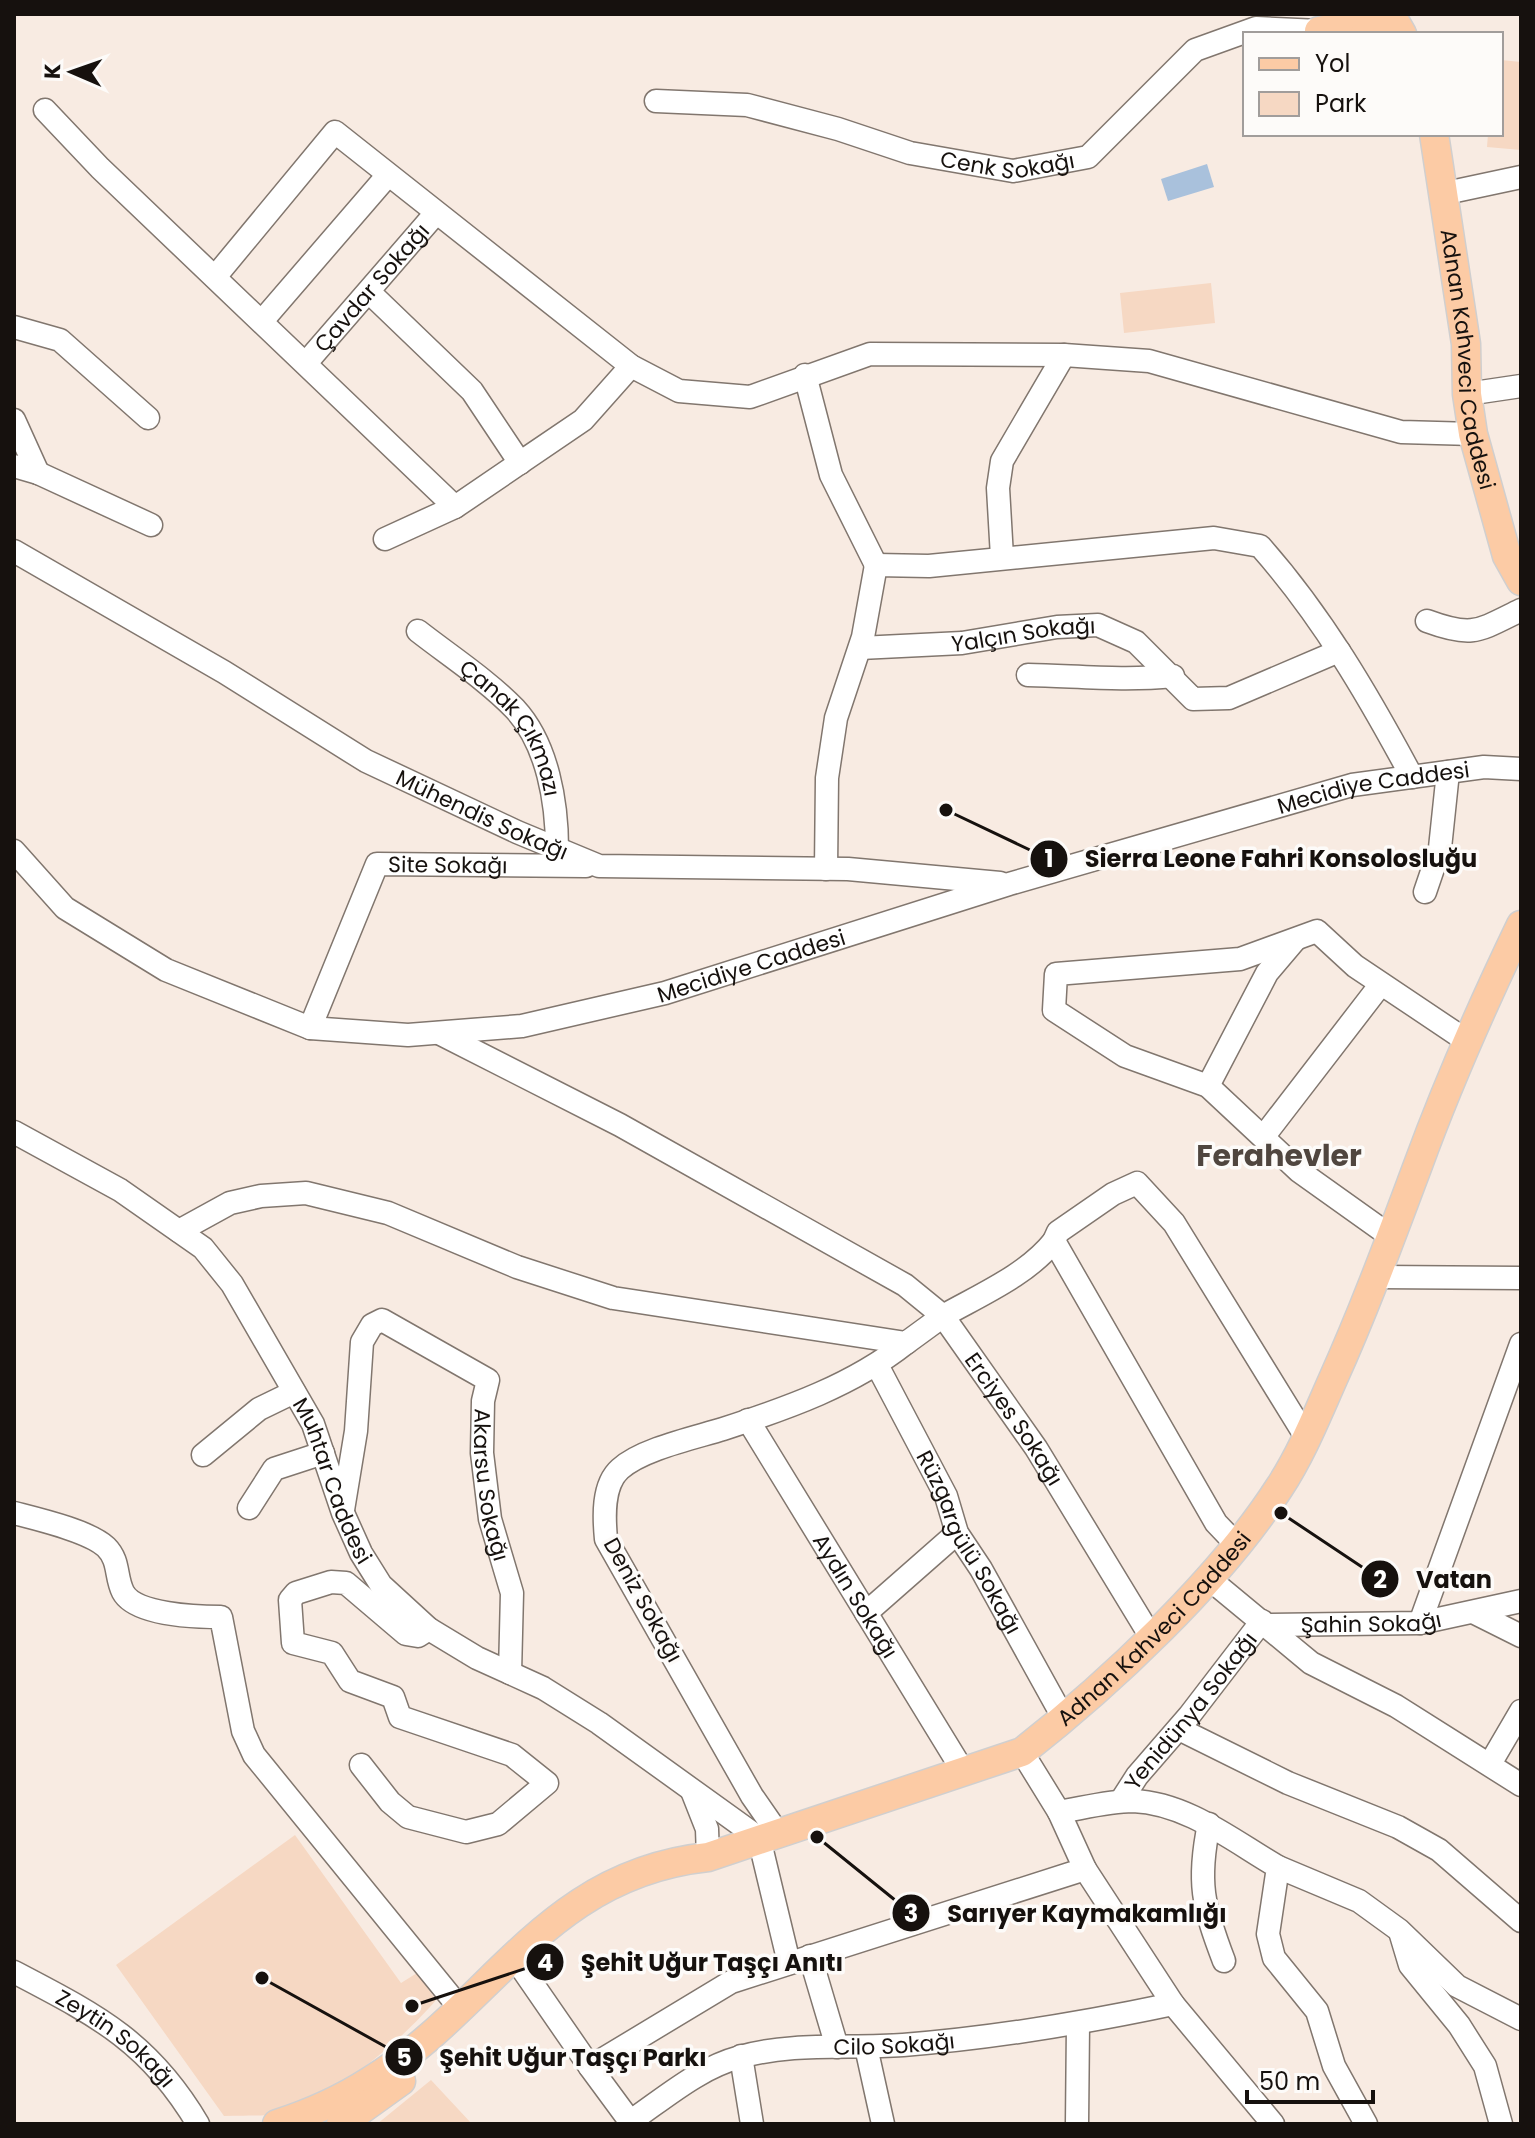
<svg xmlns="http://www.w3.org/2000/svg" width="1535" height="2138" font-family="Poppins,sans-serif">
	<rect width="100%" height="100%" fill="#f8ebe2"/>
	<path fill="#f6d8c3" d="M1501,60L1521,62V150L1487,147L1488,134H1501Z
		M1211,283L1215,323L1124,333L1120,293Z
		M295,1835L401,1983L417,1973L436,2000C403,2039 332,2100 281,2113C263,2117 242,2115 224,2116L116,1965Z
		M431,2080L472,2124H377Z"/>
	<path fill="#a9c1dc" d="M1207,164L1214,187L1168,201L1161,179Z"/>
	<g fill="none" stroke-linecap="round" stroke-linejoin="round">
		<g stroke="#81766e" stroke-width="25">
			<g id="minor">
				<path id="s1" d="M656,101L747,105L838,129L910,153L1013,171L1088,157L1195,50L1256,28L1319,31"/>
				<path d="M45,110L100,168L455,507L583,420L631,366"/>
				<path d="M1446,193L1521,177"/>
				<path d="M215,277L335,132L631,366L679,391L750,397L870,354L1064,355L1149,361L1401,432L1473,434"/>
				<path d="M369,292L472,391L520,463"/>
				<path d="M262,321L388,175"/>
				<path d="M14,327L60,340L148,418"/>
				<path id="s2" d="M306,363L436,213"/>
				<path d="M805,375L831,475L876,565"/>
				<path d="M1467,394L1521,386"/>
				<path d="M14,420L38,473"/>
				<path d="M14,466L38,473L151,525"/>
				<path d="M385,539L455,507"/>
				<path id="s3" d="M14,551L224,672L366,761L517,832L599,866L848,869L1000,883"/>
				<path d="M1002,557L998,488L1002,461L1064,355"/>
				<path d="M1427,621C1473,638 1478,631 1521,610"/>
				<path id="s4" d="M418,631C450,656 487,680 515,709C548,745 557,803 557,849"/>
				<path id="s5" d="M860,648L962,643L1057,627L1098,625L1136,642L1193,699L1229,698L1339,651"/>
				<path d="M1028,675C1077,676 1124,681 1173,676"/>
				<path id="s6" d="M14,851L65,908L166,970L310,1028L408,1035L522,1026L665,993L1009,884L1352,785L1484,767L1521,769"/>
				<path d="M826,869L827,778L836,718L863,637L876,565L929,566L1214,538L1260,546C1322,616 1368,695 1412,777"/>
				<path d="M1425,892L1440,848L1448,772"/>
				<path id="s7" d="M310,1028L377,864L586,866"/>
				<path d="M1208,1086L1267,973L1295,940"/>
				<path id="s8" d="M14,1132L120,1190L203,1248L232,1284L313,1424L343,1513L361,1553L381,1585L429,1629L477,1658L543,1688L599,1723L759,1838L789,1963"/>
				<path d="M1264,1136L1381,984"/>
				<path d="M179,1231L230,1203L261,1196L306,1193L388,1213L517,1267L613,1298L906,1343L943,1316L905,1285L620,1125L439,1033"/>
				<path d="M1393,1238L1299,1171L1208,1086L1125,1056L1054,1010L1056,974L1240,959L1317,931L1355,966L1467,1041"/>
				<path id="s9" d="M1054,1241C1027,1275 980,1295 943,1316L1036,1448L1151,1637"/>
				<path d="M1378,1277L1521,1278"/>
				<path id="s10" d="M877,1365L946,1496L957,1533L981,1569L1064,1719"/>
				<path id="s11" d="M748,1420L963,1771"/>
				<path d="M203,1455L259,1409L294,1392"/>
				<path d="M249,1508L274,1469L323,1453"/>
				<path id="s12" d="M343,1510L356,1431L362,1342L372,1325L382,1320L488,1380L483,1401L482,1453L490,1519L512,1593L510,1673"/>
				<path d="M14,1513C37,1519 89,1531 106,1547C120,1561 115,1576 123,1592C135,1615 197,1617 221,1617L243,1731L254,1755L459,2007"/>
				<path d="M1236,1544L1216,1523L1054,1241L1058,1232L1113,1194L1137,1183L1174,1223L1306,1437"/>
				<path d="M1207,1577L1311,1663L1396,1706L1521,1785"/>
				<path d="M866,1613L957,1533"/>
				<path d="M1475,1613L1521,1636"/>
				<path d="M1420,1623L1521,1344"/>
				<path id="s13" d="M1267,1625L1420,1623L1521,1601"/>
				<path d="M1179,1729L1288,1783L1398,1827L1439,1850L1521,1921"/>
				<path d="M1022,1752L1059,1812"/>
				<path d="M1490,1764L1521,1711"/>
				<path d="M361,1765L390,1802L408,1817L466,1832L498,1824L547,1783L512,1755L400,1717L393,1697L350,1681L332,1653L293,1643L290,1600L296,1593L331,1582L346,1583L406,1634L418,1636L429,1629"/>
				<path d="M692,1791L707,1829L708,1857"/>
				<path id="s14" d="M1121,1801L1137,1776L1189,1716L1262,1621"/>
				<path d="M1209,1824C1197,1882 1203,1906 1224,1961"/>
				<path d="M777,1832L752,1796L606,1539C604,1518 602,1485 620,1469C642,1449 694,1438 723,1429C788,1408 853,1385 906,1343"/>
				<path d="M1278,1867L1359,1901L1399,1930L1457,1986L1521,2019"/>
				<path d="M1085,1869L1173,2004L1273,2124"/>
				<path d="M1401,1935L1410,1965L1459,2025L1485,2066L1501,2124"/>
				<path d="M810,1956L837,2047"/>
				<path d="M523,1970L590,2067L731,1982L1085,1869L1059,1812C1083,1808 1109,1801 1133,1801C1187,1803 1233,1841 1278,1867L1268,1934L1274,1958L1317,2011L1334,2066L1366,2124"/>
				<path id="s15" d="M14,1972C96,2015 149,2041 198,2124"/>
				<path d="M866,2047L883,2124"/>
				<path d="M741,2056L752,2124"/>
				<path d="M590,2067L632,2124"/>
				<path id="s16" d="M631,2121C666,2097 699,2068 740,2057C792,2042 850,2049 903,2045C995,2038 1083,2023 1173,2004"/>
				<path d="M1077,2124L1078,2024"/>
			</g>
		</g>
		<g stroke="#d0cfcf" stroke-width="31">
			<g id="major">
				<path d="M1319,31L1373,21"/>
				<path d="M1365,34C1370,20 1380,15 1394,20L1402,34"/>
				<path id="s17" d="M1434,134L1466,344L1467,394L1473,434L1507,556L1521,581"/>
				<path id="s18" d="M277,2124C308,2114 342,2099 370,2081C493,2005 546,1874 708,1857L1022,1752C1109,1684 1219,1581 1279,1488C1301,1455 1317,1415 1333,1379C1365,1308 1391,1237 1418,1165C1448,1083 1483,1004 1521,925"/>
				<path d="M341,2124L401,2081"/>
			</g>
		</g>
		<use href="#minor" stroke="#fff" stroke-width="22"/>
		<use href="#major" stroke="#fccba5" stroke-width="28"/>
	</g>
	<g text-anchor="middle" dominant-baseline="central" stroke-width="7" stroke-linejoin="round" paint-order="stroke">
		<g font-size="22" fill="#16110e" stroke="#fdfbf9">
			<text stroke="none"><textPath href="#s1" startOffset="360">Cenk Sokağı</textPath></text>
			<text stroke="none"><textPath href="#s2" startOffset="100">Çavdar Sokağı</textPath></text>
			<text stroke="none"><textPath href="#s17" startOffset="228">Adnan Kahveci Caddesi</textPath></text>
			<text stroke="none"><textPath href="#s5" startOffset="164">Yalçın Sokağı</textPath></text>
			<text stroke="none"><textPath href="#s4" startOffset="138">Çanak Çıkmazı</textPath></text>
			<text stroke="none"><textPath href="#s6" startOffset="1448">Mecidiye Caddesi</textPath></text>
			<text stroke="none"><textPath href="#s3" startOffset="538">Mühendis Sokağı</textPath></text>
			<text stroke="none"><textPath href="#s7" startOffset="248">Site Sokağı</textPath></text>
			<text stroke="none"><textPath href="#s6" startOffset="800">Mecidiye Caddesi</textPath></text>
			<text stroke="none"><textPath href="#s9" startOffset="260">Erciyes Sokağı</textPath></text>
			<text stroke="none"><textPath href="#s8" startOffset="490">Muhtar Caddesi</textPath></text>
			<text stroke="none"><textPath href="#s12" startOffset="428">Akarsu Sokağı</textPath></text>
			<text stroke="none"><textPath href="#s10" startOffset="200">Rüzgargülü Sokağı</textPath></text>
			<text stroke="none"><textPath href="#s11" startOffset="206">Aydın Sokağı</textPath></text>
			<text transform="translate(643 1600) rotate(61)">Deniz Sokağı</text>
			<text stroke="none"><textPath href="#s13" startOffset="104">Şahin Sokağı</textPath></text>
			<text stroke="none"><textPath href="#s18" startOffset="1028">Adnan Kahveci Caddesi</textPath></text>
			<text stroke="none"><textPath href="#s14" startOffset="114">Yenidünya Sokağı</textPath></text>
			<text stroke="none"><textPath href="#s15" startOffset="122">Zeytin Sokağı</textPath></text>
			<text stroke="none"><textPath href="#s16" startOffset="282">Cilo Sokağı</textPath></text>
		</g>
		<g font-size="30" font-weight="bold" fill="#50463f" stroke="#fdfbf9">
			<text x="1279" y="1155">Ferahevler</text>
		</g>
	</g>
	<path fill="none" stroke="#16110e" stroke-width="3" d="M946 810L1049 859M1281 1513L1380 1579M817 1837L911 1913M412 2006L545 1962M262 1978L404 2057"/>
	<g fill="#16110e" stroke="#fdfbf9" stroke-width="3">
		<circle cx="946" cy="810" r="8"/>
		<circle cx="1281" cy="1513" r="8"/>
		<circle cx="817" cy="1837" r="8"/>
		<circle cx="412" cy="2006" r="8"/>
		<circle cx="262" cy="1978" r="8"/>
		<circle cx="1049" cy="859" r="20"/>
		<circle cx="1380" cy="1579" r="20"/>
		<circle cx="911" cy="1913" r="20"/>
		<circle cx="545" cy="1962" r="20"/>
		<circle cx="404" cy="2057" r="20"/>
	</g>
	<g font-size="24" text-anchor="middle" font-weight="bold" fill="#fff">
		<text x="1049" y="867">1</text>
		<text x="1380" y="1588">2</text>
		<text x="911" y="1922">3</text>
		<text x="545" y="1971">4</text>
		<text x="404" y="2066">5</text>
	</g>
	<g font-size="24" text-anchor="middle" font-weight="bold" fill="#16110e" stroke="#fdfbf9" stroke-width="7" stroke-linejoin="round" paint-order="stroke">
		<text x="1281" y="867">Sierra Leone Fahri Konsolosluğu</text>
		<text x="1454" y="1588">Vatan</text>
		<text x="1087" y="1922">Sarıyer Kaymakamlığı</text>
		<text x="712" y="1971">Şehit Uğur Taşçı Anıtı</text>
		<text x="573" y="2066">Şehit Uğur Taşçı Parkı</text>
	</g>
	<rect width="1535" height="2138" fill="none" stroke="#16110e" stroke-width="32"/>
	<rect x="1243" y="32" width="260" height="104" fill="#fdfbf9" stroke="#a19d9b" stroke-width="2"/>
	<rect x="1259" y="58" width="40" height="12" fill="#fccba5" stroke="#a19d9b" stroke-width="2"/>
	<text x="1315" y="72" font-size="24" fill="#16110e">Yol</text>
	<rect x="1259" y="92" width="40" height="24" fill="#f6d8c3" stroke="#a19d9b" stroke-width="2"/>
	<text x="1315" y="112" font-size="24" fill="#16110e">Park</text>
	<g transform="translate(72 72) rotate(272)" stroke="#fdfbf9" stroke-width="6" paint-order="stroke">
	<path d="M0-6L14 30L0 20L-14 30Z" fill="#16110e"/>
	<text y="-12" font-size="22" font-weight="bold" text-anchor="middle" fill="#16110e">K</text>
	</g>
	<path d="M1247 2090v12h126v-12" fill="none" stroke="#16110e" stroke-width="4"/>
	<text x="1259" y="2090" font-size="24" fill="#16110e" stroke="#fdfbf9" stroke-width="6" paint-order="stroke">50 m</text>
</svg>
